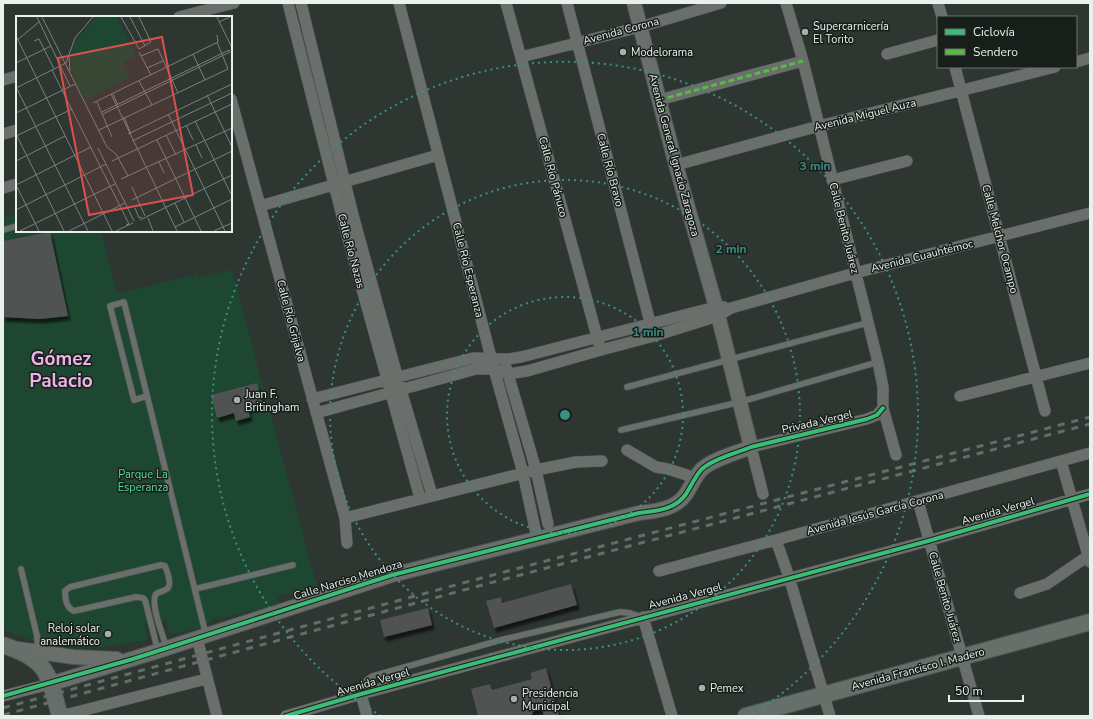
<svg xmlns="http://www.w3.org/2000/svg" width="1093" height="719" font-family="'Nunito Sans',sans-serif">
	<defs>
		<filter id="shadow"><feDropShadow dx="2.5" dy="4.5" stdDeviation="1" flood-color="#0009"/></filter>
	</defs>
	<rect width="100%" height="100%" fill="#2e3631"/>
	<path fill="#1e4731" d="M17,214V231H101L117,294L197,274L199,278L232,270L317,587L277,596L280,606L214,619L202,628L169,635L166,619L145,625L148,640L103,647H67L50,645L51,639L37,642L3,630V218Z"/>
	<path fill="#515252" filter="url(#shadow)" d="M50,232L68,316L40,319L3,317V241Z
		M257,383L263,406L248,409L250,417L236,421L234,413L217,418L211,395Z
		M571,584L577,605L494,628L486,601L501,597L502,603Z
		M428,608L432,625L384,637L380,620Z
		M546,668L559,716H544L542,709L532,712L533,714L526,716H478L471,689L490,684L492,690L532,679L530,673Z"/>
	<g fill="none" stroke-linecap="round" stroke-linejoin="round">
		<g stroke="#4d5450" stroke-width="7">
			<path id="service" d="M3,230L17,226
				M627,387L867,323
				M147,396L134,400L110,306L124,302L206,635
				M621,430L740,402L878,362
				M21,569L37,636L38,652
				M195,589L293,565
				M158,651L145,600L143,598L136,597L74,611C66,608 65,599 65,591L70,587L161,565L165,566C167,571 172,583 168,588C165,591 159,592 156,594C150,603 163,637 167,648
				M361,694C362,685 365,680 373,676L501,640L620,612L630,613L642,617"/>
		</g>
		<g stroke="#4d5450" stroke-width="12">
			<path id="minor" d="M288,3L344,224L420,498
				M301,3L353,215L401,390L432,495
				M399,3L494,369L523,473L537,538
				M506,3L599,344
				M567,3L652,330
				M786,3L803,61L878,362L883,387V408L896,455
				M938,3L942,17
				M179,17L234,3
				M887,54L938,40
				M521,57L640,27L721,3
				M1076,62L1090,58
				M955,67L1045,411
				M3,80L17,76
				M231,99L345,518L347,543
				M659,100L803,61
				M3,134L17,130
				M676,165L819,126L1055,67
				M832,180L907,161
				M3,188L17,184
				M260,206L438,155
				M506,367L536,470L548,524
				M960,396L1090,363
				M312,399L473,358L508,359L521,357L696,312L716,307H724
				M316,413L476,369H494L508,374L527,371L601,350L654,336L718,316L731,308L855,273L1090,213
				M627,450L656,467L668,469L696,478
				M1061,461L1090,562
				M763,494L751,447L867,419L877,415L883,408
				M918,501L979,716
				M345,518L536,470L576,462L602,461
				M776,540L789,577L830,716
				M659,571L776,540L1090,453
				M1020,593L1047,584L1088,556
				M643,617L672,716
				M197,638L217,716
				M361,694L367,716
				M3,696L50,684
				M61,716L206,679
				M286,716L361,694L928,541L1090,494"/>
		</g>
		<g stroke="#4d5450" stroke-width="16">
			<path id="tertiary" d="M18,649L73,657L117,659
				M50,684L158,651L392,575L639,513C656,511 675,510 686,494C691,486 695,477 701,470C712,459 737,453 751,447L716,307L676,165L634,3"/>
		</g>
		<g stroke="#4d5450" stroke-width="18">
			<path id="secondary" d="M3,645C15,649 30,655 39,664C51,674 55,701 60,716
				M746,716L1090,622"/>
		</g>
		<use href="#service" stroke="#6a6f6c" stroke-width="5.5"/>
		<use href="#minor" stroke="#6a6f6c" stroke-width="11"/>
		<use href="#tertiary" stroke="#6a6f6c" stroke-width="14"/>
		<use href="#secondary" stroke="#65706a" stroke-width="16"/>
		<path stroke="#656c68" stroke-width="3" stroke-dasharray="7 7" stroke-linecap="butt" d="M3,708L474,580L1090,417
			M3,715L475,587L1090,424"/>
		<path stroke="#58b947" stroke-width="3" stroke-dasharray="6 3" stroke-linecap="butt" d="M659,100L803,61"/>
		<g stroke="#181e1a" stroke-width="6">
			<path id="cycleway" d="M3,696L133,659L392,575L639,513C656,511 675,510 686,494C691,486 695,477 701,470C712,459 737,453 751,447L867,419L877,415L883,408
				M286,716L361,694L928,541L1090,494"/>
		</g>
		<use href="#cycleway" stroke="#3abd76" stroke-width="4"/>
	</g>
	<g fill="none" stroke="#3b8f87" stroke-width="2" stroke-dasharray="2 4">
		<circle cx="565" cy="415" r="118"/>
		<circle cx="565" cy="415" r="235"/>
		<path d="M381 716A353 353 0 1 1 749 716"/>
	</g>
	<g fill="#a8b0ab" stroke="#181e1a" stroke-width="1.5">
		<circle cx="805" cy="32" r="4"/>
		<circle cx="623" cy="52" r="4"/>
		<circle cx="237" cy="400" r="4"/>
		<circle cx="108" cy="634" r="4"/>
		<circle cx="702" cy="688" r="4"/>
		<circle cx="514" cy="699" r="4"/>
	</g>
	<g text-anchor="middle" dominant-baseline="central" stroke-width="3" stroke-linejoin="round" paint-order="stroke">
		<g font-size="11" fill="#e9f1ec" stroke="#181e1a" text-anchor="start">
			<text x="813" y="26">Supercarnicería<tspan x="813" dy="13">El Torito</tspan></text>
			<text x="631" y="52">Modelorama</text>
			<text x="245" y="394">Juan F.<tspan x="245" dy="13">Britingham</tspan></text>
			<text x="100" y="628" text-anchor="end">Reloj solar<tspan x="100" dy="13">analemático</tspan></text>
			<text x="710" y="688">Pemex</text>
			<text x="522" y="693">Presidencia<tspan x="522" dy="13">Municipal</tspan></text>
		</g>
		<g font-size="11" fill="#e9f1ec" stroke="#181e1a">
			<text transform="translate(621 31) rotate(-15)">Avenida Corona</text>
			<text transform="translate(865 115) rotate(-14)">Avenida Miguel Auza</text>
			<text transform="translate(674 155) rotate(75)">Avenida General Ignacio Zaragoza</text>
			<text transform="translate(610 170) rotate(75)">Calle Río Bravo</text>
			<text transform="translate(553 177) rotate(75)">Calle Río Pánuco</text>
			<text transform="translate(844 228) rotate(76)">Calle Benito Juárez</text>
			<text transform="translate(1000 239) rotate(75)">Calle Melchor Ocampo</text>
			<text transform="translate(351 251) rotate(75)">Calle Río Nazas</text>
			<text transform="translate(922 256) rotate(-14)">Avenida Cuauhtémoc</text>
			<text transform="translate(468 270) rotate(76)">Calle Río Esperanza</text>
			<text transform="translate(291 321) rotate(75)">Calle Río Grijalva</text>
			<text transform="translate(817 422) rotate(-13)">Privada Vergel</text>
			<text transform="translate(998 511) rotate(-16)">Avenida Vergel</text>
			<text transform="translate(875 513) rotate(-15)">Avenida Jesús García Corona</text>
			<text transform="translate(348 580) rotate(-17)">Calle Narciso Mendoza</text>
			<text transform="translate(685 596) rotate(-15)">Avenida Vergel</text>
			<text transform="translate(945 597) rotate(74)">Calle Benito Juárez</text>
			<text transform="translate(918 669) rotate(-15)">Avenida Francisco I. Madero</text>
			<text transform="translate(373 682) rotate(-16)">Avenida Vergel</text>
		</g>
		<g font-size="11" fill="#58dc98" stroke="#181e1a">
			<text x="143" y="474">Parque La<tspan x="143" dy="13">Esperanza</tspan></text>
		</g>
		<g font-size="19" font-weight="bold" fill="#edb1e8" stroke="#181e1a">
			<text x="61" y="359">Gómez<tspan x="61" dy="22">Palacio</tspan></text>
		</g>
	</g>
	<g transform="translate(16 16)">
		<rect width="216" height="216" fill="#2e3631"/>
		<path d="M80,1H101L120,40L107,47L113,62L70,83L61,68L60,60L58,61L54,45L59,26Z" fill="#1e4731"/>
		<path fill="none" stroke="#79817c" stroke-width="1" d="M21,1L54,70M26,1L91,131L100,138L112,160M105,1L123,33L135,26L123,1M114,1L129,30M201,1L216,32M203,6L214,1M0,20L96,215M0,25L23,6M18,25L23,23L38,53M123,36L135,59M177,38L189,64M125,40L142,33L162,77M53,41L54,55M0,47L35,30M131,52L147,45M36,54L113,208L110,209M123,65L136,89M0,71L72,215M0,72L50,47L59,22L77,1M95,78L161,215M97,78L102,89M191,79L216,131M81,86L96,121M77,87L202,26L201,19M86,96L213,34L214,36L87,98M0,97L59,68M152,98L209,215M108,101L115,118M179,105L216,180M170,109L177,124M83,114L212,53L201,26M0,118L48,215M112,118L216,68M150,119L160,139M0,120L56,93M141,124L185,215M116,125L216,77M180,129L186,142M82,132L118,205M0,145L49,120M96,145L216,88M143,146L148,157M105,163L216,112M0,169L75,131M0,169L23,215M116,171L129,200M116,184L216,135M159,187L168,206M119,192L123,202L126,201M0,194L90,148M132,202L137,215M124,204L216,159M159,211L216,183M4,215L99,168M53,215L109,187M100,215L117,207M198,215L216,207"/>
		<path fill="#da504f" fill-opacity="0.15" stroke="#da504f" stroke-width="2" d="M146,21L177,179L73,199L42,42Z"/>
		<rect width="216" height="216" fill="none" stroke="#e9f1ec" stroke-width="2"/>
	</g>
	<circle cx="565" cy="415" r="6" fill="#3b8f87" stroke="#181e1a" stroke-width="2"/>
	<g font-size="12" text-anchor="middle" font-weight="bold" fill="#3b8f87" stroke="#181e1a" stroke-width="3" stroke-linejoin="round" paint-order="stroke">
		<text x="815" y="170">3 min</text>
		<text x="731" y="253">2 min</text>
		<text x="648" y="336">1 min</text>
	</g>
	<rect width="1093" height="719" fill="none" stroke="#e9f1ec" stroke-width="8"/>
	<rect x="937" y="16" width="140" height="52" fill="#181e1a" stroke="#6c726e"/>
	<rect x="945" y="29" width="20" height="6" fill="#3abd76" stroke="#6c726e"/>
	<text x="973" y="36" font-size="12" fill="#e9f1ec">Ciclovía</text>
	<rect x="945" y="49" width="20" height="6" fill="#58b947" stroke="#6c726e"/>
	<text x="973" y="56" font-size="12" fill="#e9f1ec">Sendero</text>
	<path d="M949 695v6h74v-6" fill="none" stroke="#e9f1ec" stroke-width="2"/>
	<text x="955" y="695" font-size="12" fill="#e9f1ec" stroke="#181e1a" stroke-width="3" paint-order="stroke">50 m</text>
</svg>
